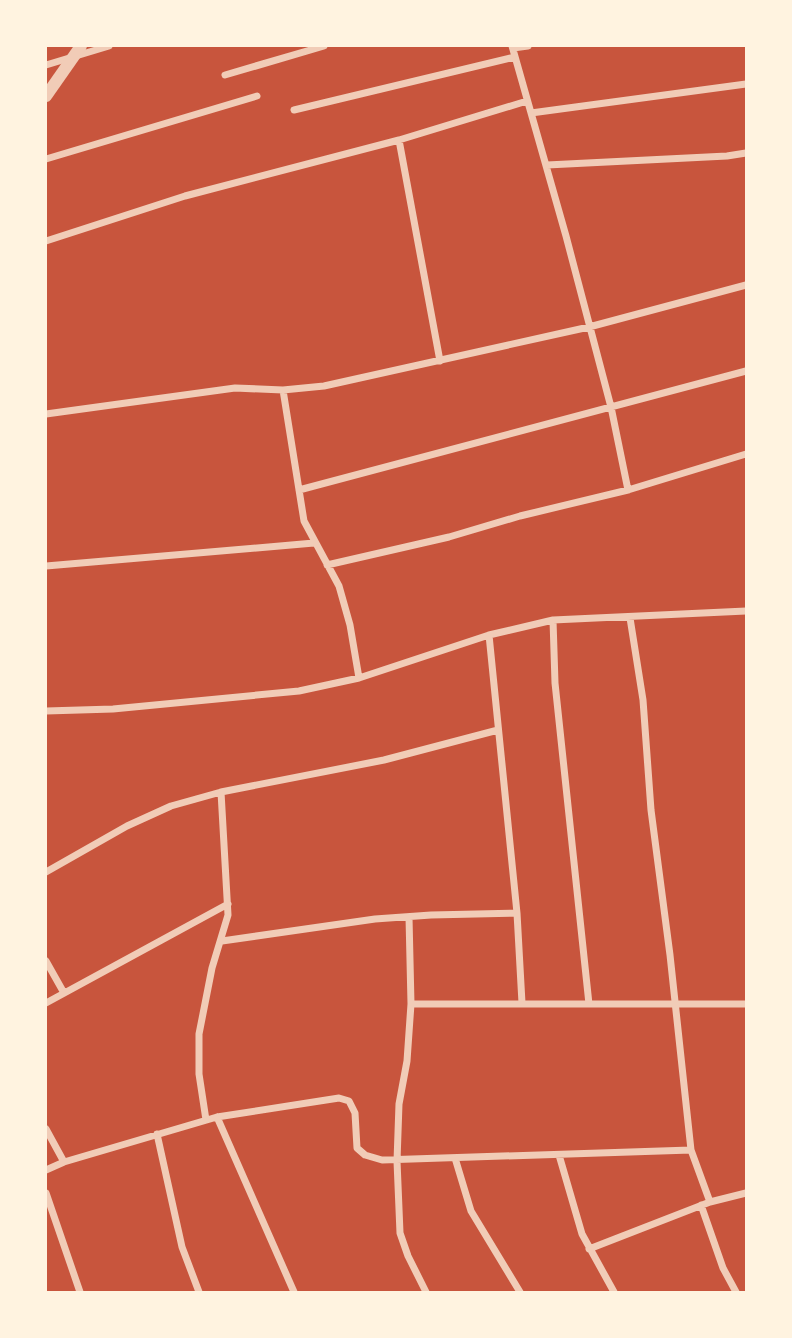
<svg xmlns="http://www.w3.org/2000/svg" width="792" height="1338" font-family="Cabin,sans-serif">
	<rect width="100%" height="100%" fill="#c8553d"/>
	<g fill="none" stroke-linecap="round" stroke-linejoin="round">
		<path stroke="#f1ccb7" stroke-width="7" d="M512,46L566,236L611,407L628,490
			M513,48L528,46
			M46,65L109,46
			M225,75L324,46
			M294,110L515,57
			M531,113L746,84
			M399,140L440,361
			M46,159L257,96
			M547,165L727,156L746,153
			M46,241L185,196L399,140L527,101
			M283,390L304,521L339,586L350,625L359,678
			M46,414L235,388L283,390L324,386L589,327L746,285
			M299,490L746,371
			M327,565L449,537L520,516L628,490L746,454
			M46,566L314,543
			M630,618L643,700L651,810L670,955L691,1150L710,1202
			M553,620L555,683L589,1004
			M489,635L517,913L522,1003
			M46,711L113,709L299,691L359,678L489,635L553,620L746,611
			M46,872L127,826L171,806L221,792L384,760L498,730
			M409,917L411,1004L407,1061L399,1104L397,1161L400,1233L408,1256L426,1292
			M222,941L375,919L431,915L517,913
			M46,961L64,993
			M46,1003L228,904
			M411,1004H746
			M217,1117L294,1292
			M206,1120L199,1074V1034L212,968L228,915L221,792
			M46,1129L64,1162
			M157,1134L182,1247L199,1292
			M559,1155L582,1234L614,1292
			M455,1158L471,1211L520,1292
			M46,1170L64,1162L217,1117L339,1098L349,1101L355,1113L357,1148L365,1155L382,1160L691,1150
			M46,1193L80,1292
			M701,1205L723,1268L736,1292
			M589,1249L710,1202L746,1193"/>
		<path stroke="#f1ccb7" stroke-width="12" d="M46,96L81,46"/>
	</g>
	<rect width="792" height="1338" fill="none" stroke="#fff3e0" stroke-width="94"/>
</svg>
